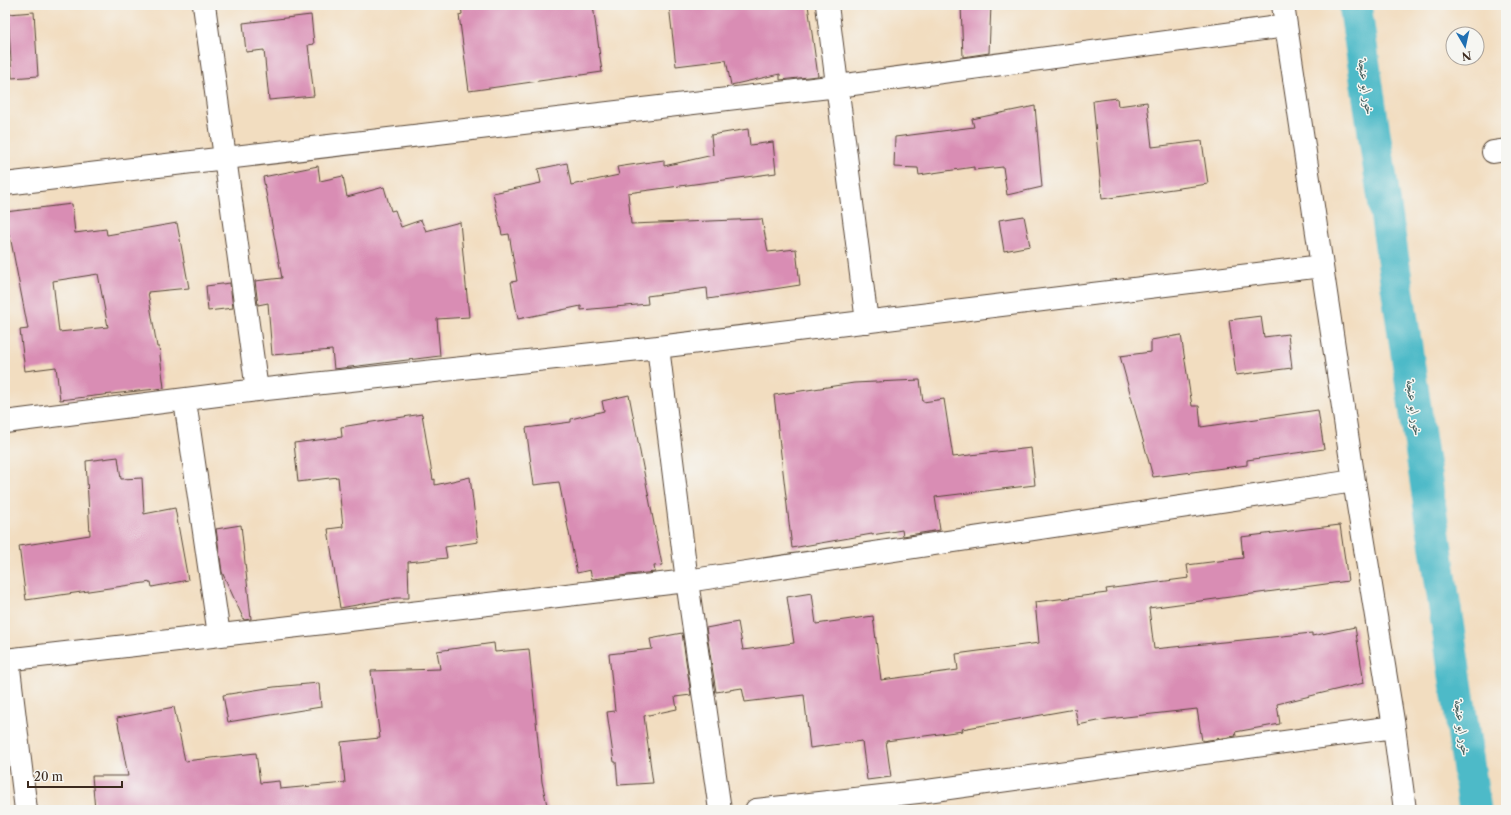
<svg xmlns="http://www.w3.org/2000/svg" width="1511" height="815" font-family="'Libre Caslon Text',Amiri,serif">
	<rect width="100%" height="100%" fill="#f6f6f2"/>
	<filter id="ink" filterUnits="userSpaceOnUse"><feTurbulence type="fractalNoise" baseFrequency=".025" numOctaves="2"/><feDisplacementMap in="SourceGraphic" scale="8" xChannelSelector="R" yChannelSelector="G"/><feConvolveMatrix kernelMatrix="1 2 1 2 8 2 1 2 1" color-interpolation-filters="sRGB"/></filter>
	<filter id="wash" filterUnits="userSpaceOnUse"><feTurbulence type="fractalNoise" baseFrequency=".012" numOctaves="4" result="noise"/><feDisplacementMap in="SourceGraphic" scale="16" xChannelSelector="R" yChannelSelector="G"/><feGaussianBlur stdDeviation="0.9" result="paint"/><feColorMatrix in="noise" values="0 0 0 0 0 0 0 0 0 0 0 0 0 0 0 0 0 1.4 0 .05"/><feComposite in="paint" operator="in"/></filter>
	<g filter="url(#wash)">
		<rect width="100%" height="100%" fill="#f2ddc0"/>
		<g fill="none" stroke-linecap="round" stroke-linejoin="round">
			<path stroke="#4dbac8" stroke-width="33" d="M1355,5L1475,810"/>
		</g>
		<g id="blocks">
			<path fill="#d98db4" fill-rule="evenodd" d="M461,5H593L602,72L469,91L459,15L462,14Z
				M669,5H808L818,76L780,80V74L731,85L726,60L676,66Z
				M961,5H991L989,53L963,57Z
				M34,12L38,76L12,78L8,14Z
				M311,15L314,44L308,45L314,96L269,100L264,50L246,52L243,23Z
				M1117,98L1118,106L1147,102L1152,147L1202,141L1208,184L1102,199L1093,101Z
				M1035,106L1042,187L1007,195L1003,167L974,170V167L919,175L918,168L894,167L895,137L974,127L972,119Z
				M748,129L750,145L773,142L776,173L628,193L631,224L762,219L768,252L796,249L800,285L708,299L707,288L647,296L648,304L581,310V306L518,319L511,282L517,281L509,234L502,235L493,193L541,183L538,169L567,163L571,185L619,175L617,167L664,160V166L713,155L711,135Z
				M318,166L320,181L343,176L347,197L384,187L391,211L395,210L401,227L421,220L426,231L460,222L469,317L437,319L440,356L334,369L332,350L272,355L268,303L258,305L255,281L282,278L263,177Z
				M72,204L75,233L106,229L107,235L177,223L189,288L148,292L157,347H159L164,388L60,400L56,367L25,371L20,330L28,329L10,236L5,237V212ZM98,274L108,327L59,332L53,281Z
				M1024,216L1030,246L1004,251L999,220Z
				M230,283L233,308L208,311L206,286Z
				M1261,316L1264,337L1288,334L1292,368L1236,375L1229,320Z
				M1181,335L1192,406H1199L1201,427L1318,410L1324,449L1247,460V465L1153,477L1120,356L1151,352V340Z
				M920,380L923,402L944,399L953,457L1031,448L1035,485L935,497L940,530L903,536L902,530L872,535V534L792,548L774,395L854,383Z
				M629,395L662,565L654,566L655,572L592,579L590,570L577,573L559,482L534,485L526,428L571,422V419L604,411L602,401Z
				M422,414L433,480L435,479V485L470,477L478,542L445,547L447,558L408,562L409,598H396L340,608L328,529L343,527L338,477L298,482L294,443L342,437L341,427Z
				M118,457L121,479L142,478L144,514L175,508L188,580L152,587L151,582L26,600L19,546L90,535L86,461Z
				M241,525L251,619L244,620L222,572L216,529Z
				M1340,525L1348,581L1149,608L1154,649L1312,633V636L1355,627L1364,683L1277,704L1280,724L1235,732L1236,736L1202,741L1197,709L1108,719L1078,725L1075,709L962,729L963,731L886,741L891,777L867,780L862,741L810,748L804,695L745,702L742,688L716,692L706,628L738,622L743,650L794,643L787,597L812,593L816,624L873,616L881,680L958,670L956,654L1039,643L1035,602L1107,593L1106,589L1189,578L1187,565L1243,558L1241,537Z
				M682,633L691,695L675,697L677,709L644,716L653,783L618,785L616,762H614L607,712L615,711L609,654L652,649L650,639Z
				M494,643L495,652L529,649L542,782L548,810H95L92,776H128L117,718L174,707L185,761L256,753L260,783L279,781L280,789L345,783L341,742L380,738L371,671L440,669L437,651Z
				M319,683L321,707L228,722L223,695L274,687Z"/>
		</g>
	</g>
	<g filter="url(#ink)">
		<use href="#blocks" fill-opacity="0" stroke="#564536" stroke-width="1"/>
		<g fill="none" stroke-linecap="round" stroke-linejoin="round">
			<g stroke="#564536" stroke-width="24">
				<path id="street" d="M204,5L257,390
					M827,5L867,322
					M1283,5L1354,481L1394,727L1405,810
					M1493,152L1506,150
					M5,184L838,86L1286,26
					M658,347L687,581L720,810
					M185,401L219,635
					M5,422L257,390L658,347L1322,266
					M5,660L687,581L1354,481
					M8,660L26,810
					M756,810L927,791L1394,727"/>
			</g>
			<use href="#street" stroke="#fff" stroke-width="22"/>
		</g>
	</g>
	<g text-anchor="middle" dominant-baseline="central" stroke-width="3" stroke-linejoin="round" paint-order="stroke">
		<g font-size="13" font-style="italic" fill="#415c5a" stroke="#f6f6f2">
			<text transform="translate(1367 87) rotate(82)">خور ابو عنجة</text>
			<text transform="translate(1415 408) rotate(82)">خور ابو عنجة</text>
			<text transform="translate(1463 728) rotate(82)">خور ابو عنجة</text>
		</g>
	</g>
	<rect width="1511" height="815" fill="none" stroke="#f6f6f2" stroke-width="20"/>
	<g transform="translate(1465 46) rotate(171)"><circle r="19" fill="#f6f6f2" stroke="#aba49d"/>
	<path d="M0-3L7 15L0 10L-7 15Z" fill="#1f6fb2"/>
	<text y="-6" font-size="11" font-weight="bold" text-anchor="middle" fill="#3b2a1e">N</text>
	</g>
	<path d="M28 781v6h94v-6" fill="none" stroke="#3b2a1e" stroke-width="2"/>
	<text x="34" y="781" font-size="12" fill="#3b2a1e" stroke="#f6f6f2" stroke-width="3" paint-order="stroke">20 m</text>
</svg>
